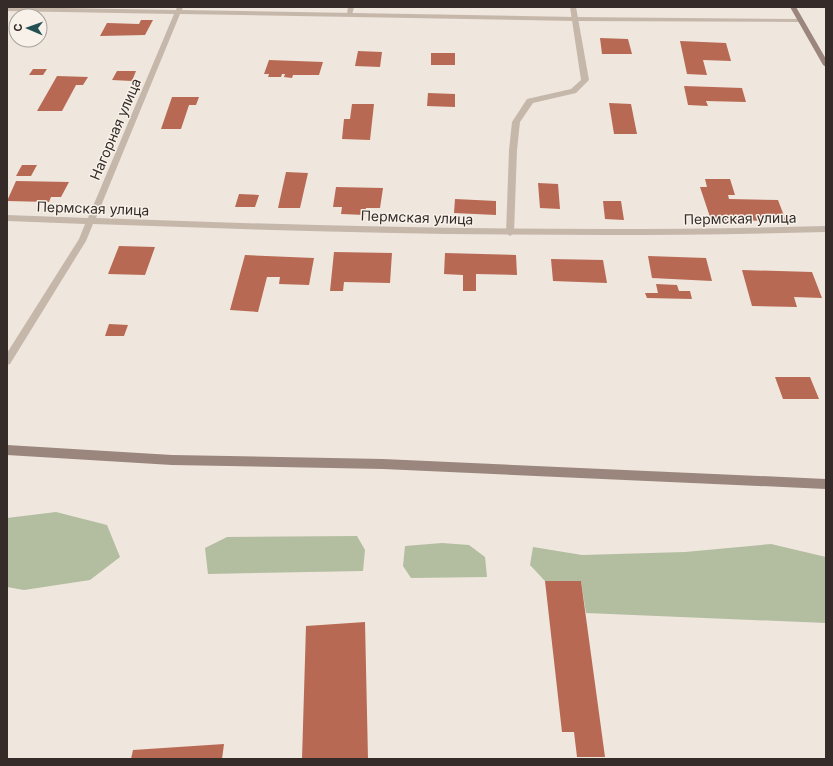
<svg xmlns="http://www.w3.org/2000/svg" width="833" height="766" font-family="Inter,sans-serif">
	<rect width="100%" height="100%" fill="#efe6dd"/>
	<path fill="#b3bd9f" d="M56,512L107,525L120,557L90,580L24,590L7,587V518Z
		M357,536L365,550L363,571L208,574L205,548L227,537Z
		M442,543L469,545L485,557L487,577L411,578L403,566L405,546Z
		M771,544L826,557V623L586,613L581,581H545L530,565L533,547L582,555L685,552Z"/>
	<path fill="#b86953" d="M141,20H153L145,35L100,36L107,23L139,24Z
		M600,38L628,39L632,54H602Z
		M680,41L726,43L731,61L703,60L707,75L687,74Z
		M358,51L382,52L380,67L355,66Z
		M431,53H455V65H431Z
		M269,60L323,62L319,75H293L292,78L284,77L285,74H282L281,77H268L269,74H264Z
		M33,69H47L43,75H29Z
		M117,71H136L132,81L112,80Z
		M57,76L88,77L83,85H76L62,111H37Z
		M684,86L742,88L746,102L706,101L708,106L688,105Z
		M428,93L455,94V107L427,106Z
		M172,97H199L196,105H189L181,129H161Z
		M609,103L631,104L637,134H614Z
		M352,104H374L370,140L342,139L344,119H350Z
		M22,165H37L31,176H16Z
		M286,172L308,173L300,208H278Z
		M705,179H730L735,195H728L729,199L778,200L786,221L711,220L700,187H707Z
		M16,181L69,182L61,197H51L49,202L7,201Z
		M538,183L558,184L560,209L540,208Z
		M336,187L383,188L380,208H366L365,215L341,214L342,207H333Z
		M239,194L259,195L255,207H235Z
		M455,199L496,201V215L454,213Z
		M603,201H621L624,220L605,219Z
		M119,246L155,247L145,275L108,274Z
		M334,252L392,253L390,283L344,282L343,291H330Z
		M445,253L516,255L517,275L476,274V291H463V275L444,274Z
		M245,255L314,258L309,285L279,284L280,277H267L258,312L230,310Z
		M648,256L706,258L712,281L652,278Z
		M551,259L603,260L607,283L553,281Z
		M742,270L812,272L822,298L794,297L797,307L752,306Z
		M656,284L677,285L679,291H690L692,299L647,298L645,293H658Z
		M109,324L128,325L124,336H105Z
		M775,377H810L819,399H783Z
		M545,581H581L605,757H577L574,732H562Z
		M365,622L368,759H302L306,626Z
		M224,744L222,759H131L133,750Z"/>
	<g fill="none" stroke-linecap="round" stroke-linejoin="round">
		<path fill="#c6b7ab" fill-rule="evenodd" d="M348,7H354L352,15L347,14Z
			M570,7H576L589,80L576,93L533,103L520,122L517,150L514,233L510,236L506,233L509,150L512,122L527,99L571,89L581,80Z"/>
		<path fill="#c6b7ab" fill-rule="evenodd" d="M7,7L176,10L177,7H183L182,10L575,17L802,19L803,20L800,22L575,21L180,14L96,218C339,227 582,233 826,226V232C582,239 338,233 93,224L86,241L10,364L7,365V353L79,239L85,224L7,221V215L88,218L174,14L7,11Z"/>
		<path fill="#9a867c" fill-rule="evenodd" d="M790,7H796L826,59V67L823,65Z
			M7,445L172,455L383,459L826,479V489L383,469L172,465L7,455Z"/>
	</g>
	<g text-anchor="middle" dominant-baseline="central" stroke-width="3" stroke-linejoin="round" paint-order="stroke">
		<g font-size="14" fill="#352c29" stroke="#f7f1e9">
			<text transform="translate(115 129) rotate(-67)">Нагорная улица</text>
			<text transform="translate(93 208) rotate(2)">Пермская улица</text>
			<text transform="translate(417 217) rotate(2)">Пермская улица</text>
			<text transform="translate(740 218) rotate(-1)">Пермская улица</text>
		</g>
	</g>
	<rect width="833" height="766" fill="none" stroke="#352c29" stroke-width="16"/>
	<g transform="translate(28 28) rotate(272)"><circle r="19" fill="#f7f1e9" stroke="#a9a29c"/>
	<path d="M0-3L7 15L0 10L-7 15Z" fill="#235052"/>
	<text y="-6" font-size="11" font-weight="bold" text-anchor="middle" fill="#352c29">С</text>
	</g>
</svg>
